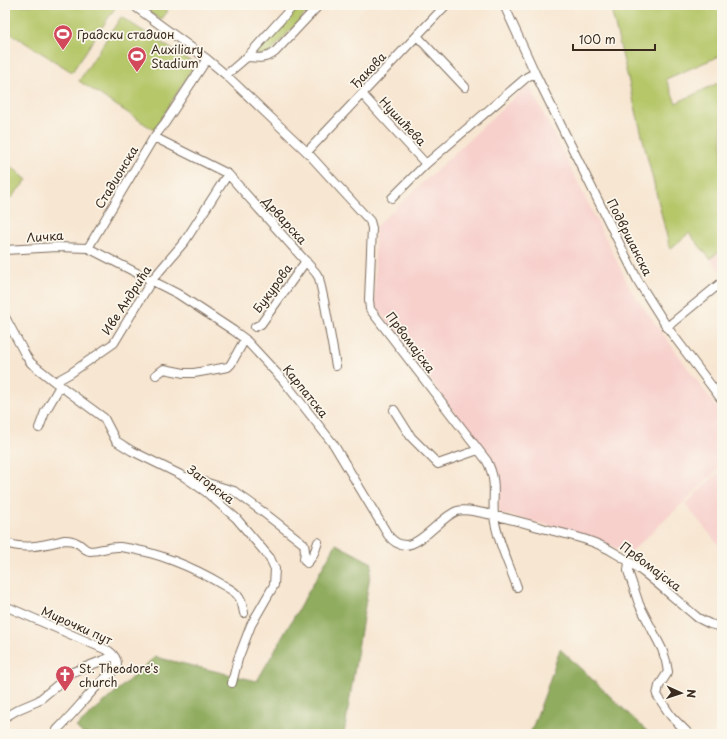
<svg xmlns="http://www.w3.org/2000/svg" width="727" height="739" font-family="'Playpen Sans',sans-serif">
	<rect width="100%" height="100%" fill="#fbf7ec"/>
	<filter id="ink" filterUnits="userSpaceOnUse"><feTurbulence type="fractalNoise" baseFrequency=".025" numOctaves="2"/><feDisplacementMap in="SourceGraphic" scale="8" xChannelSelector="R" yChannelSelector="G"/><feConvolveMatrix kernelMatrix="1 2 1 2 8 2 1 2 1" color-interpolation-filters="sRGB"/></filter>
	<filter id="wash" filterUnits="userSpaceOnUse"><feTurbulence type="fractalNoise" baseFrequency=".012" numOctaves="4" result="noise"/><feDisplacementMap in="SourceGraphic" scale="16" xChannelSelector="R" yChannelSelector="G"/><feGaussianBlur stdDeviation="0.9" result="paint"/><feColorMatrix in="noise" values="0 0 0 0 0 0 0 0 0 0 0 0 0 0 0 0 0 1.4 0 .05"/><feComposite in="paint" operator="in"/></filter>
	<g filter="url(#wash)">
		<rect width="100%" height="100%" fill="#f7e6d1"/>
		<path fill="#f7d0cc" d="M529,84L631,290L722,415V466L629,554L598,539L577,532L501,514L498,508V478L490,461L375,305V227Z
			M722,249V274L710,259Z
			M722,469V549L685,504Z"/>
		<path fill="#b6c76a" stroke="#787844" d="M5,5H117L72,72L5,30Z
			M148,5H160L168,11L161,20L145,9Z
			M299,5H313L272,51L267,55H256V53Z
			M610,5H720L722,10V55L666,79L676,103L722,81V249L710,259L689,233L670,249Z
			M121,17L195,64L154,130L79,81Z
			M5,161L27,180L8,201L5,203Z"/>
		<path fill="#90ac5e" stroke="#666b3e" d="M336,544L372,563L344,734H83L76,727L155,657L257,681Z
			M560,649L649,733L652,734H530L545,694Z"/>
	</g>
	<g filter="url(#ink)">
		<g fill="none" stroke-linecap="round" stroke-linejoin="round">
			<g stroke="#7d6c5d" stroke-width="10">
				<path id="minor" d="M140,5L137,8L207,59L226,75L307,152L370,221L372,228L369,300L370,309L487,461C498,483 492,494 494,516C497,540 509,564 517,587
					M504,5L535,73L638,281L667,327L722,400
					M417,36L465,87
					M247,57C258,58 266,59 275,52L319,5
					M226,75L247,57L294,5
					M362,94L426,164
					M154,137L228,174L316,273L319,278L325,305L336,366
					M307,152L446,5
					M392,198L426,164L527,77L535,73
					M88,248L154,137L165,123L207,59
					M5,250L57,247L88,248L178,294L234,331L245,339L283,380L334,445L388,535C411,565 435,519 457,511C464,509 472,511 478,512C501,516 524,523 546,529C570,535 594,540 615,553C645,570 671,596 698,618L710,624L722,627
					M5,317L26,356L31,363L55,382L104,418L116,441L132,451L183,476L206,492L236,518L270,558L275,569L274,585L251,625L238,659L232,683
					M255,327L261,324L306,261
					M667,327L722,282
					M156,375L164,369L184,373H194L228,367L231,364L245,339
					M55,382L71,373L114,343L152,280L185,241L228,174
					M394,410L411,437L438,464L478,450
					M39,428L45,412L60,386
					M188,477L234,491L263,512L304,544L305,551L304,559L307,563C313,558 316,549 318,542
					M5,543C27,550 43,545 65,540C69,540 74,541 77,543C82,545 84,550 90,551C100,551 110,546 120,547C155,551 193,567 223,585C228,588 235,591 238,596C242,600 243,608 244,613
					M629,562L628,571L639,604L662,649L666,661L668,672L659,686L657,695L671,716L689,734
					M5,606L109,651C113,654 117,659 117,664C117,670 107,676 103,680C87,696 73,714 57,730
					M5,717L19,709L38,701L73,672L114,656"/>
			</g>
			<use href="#minor" stroke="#fff" stroke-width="8"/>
		</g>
	</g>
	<defs>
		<g id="stadium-pin" transform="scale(1)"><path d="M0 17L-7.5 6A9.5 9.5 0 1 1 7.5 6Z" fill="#d1495b" stroke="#fbf7ec"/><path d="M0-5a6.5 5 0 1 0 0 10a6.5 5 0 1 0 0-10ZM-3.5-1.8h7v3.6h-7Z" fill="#fff"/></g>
		<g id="church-pin" transform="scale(1)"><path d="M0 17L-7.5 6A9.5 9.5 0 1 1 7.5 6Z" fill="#d1495b" stroke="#fbf7ec"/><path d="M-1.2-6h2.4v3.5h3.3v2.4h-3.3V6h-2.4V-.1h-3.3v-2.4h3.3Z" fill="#fff"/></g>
	</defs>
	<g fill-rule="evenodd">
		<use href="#stadium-pin" x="63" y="34"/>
		<use href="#stadium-pin" x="137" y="56"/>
		<use href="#church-pin" x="65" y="675"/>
	</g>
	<g text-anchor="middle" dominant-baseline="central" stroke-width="3.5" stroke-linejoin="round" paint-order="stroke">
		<g font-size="12" fill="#3b2a1e" stroke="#fbf7ec" text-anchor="start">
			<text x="77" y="34">Градски стадион</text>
			<text x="151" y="49">Auxiliary<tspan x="151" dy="14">Stadium</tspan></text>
			<text x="79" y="668">St. Theodore's<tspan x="79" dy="14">church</tspan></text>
		</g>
		<g font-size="12" fill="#3b2a1e" stroke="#fbf7ec">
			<text transform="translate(368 70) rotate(-46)">Ђакова</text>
			<text transform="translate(403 121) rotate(47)">Нушићева</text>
			<text transform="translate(116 177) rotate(-59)">Стадионска</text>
			<text transform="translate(285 220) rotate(48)">Дрварска</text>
			<text transform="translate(45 236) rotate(-4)">Личка</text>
			<text transform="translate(630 237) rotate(63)">Подвршанска</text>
			<text transform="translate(272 288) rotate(-54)">Букурова</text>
			<text transform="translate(126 300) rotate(-57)">Иве Андрића</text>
			<text transform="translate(411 342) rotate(53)">Првомајска</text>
			<text transform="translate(306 391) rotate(51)">Карпатска</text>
			<text transform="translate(211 484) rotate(37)">Загорска</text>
			<text transform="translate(651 566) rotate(37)">Првомајска</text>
			<text transform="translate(77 625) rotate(24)">Мирочки пут</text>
		</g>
	</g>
	<rect width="727" height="739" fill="none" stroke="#fbf7ec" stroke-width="20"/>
	<g transform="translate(681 693) rotate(93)" stroke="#fbf7ec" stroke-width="3" paint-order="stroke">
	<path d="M0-3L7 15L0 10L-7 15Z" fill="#3b2a1e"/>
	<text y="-6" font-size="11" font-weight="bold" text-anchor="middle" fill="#3b2a1e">N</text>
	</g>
	<path d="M573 44v6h82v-6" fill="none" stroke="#3b2a1e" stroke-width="2"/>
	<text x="579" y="44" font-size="12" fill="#3b2a1e" stroke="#fbf7ec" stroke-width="3" paint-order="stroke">100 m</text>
</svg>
